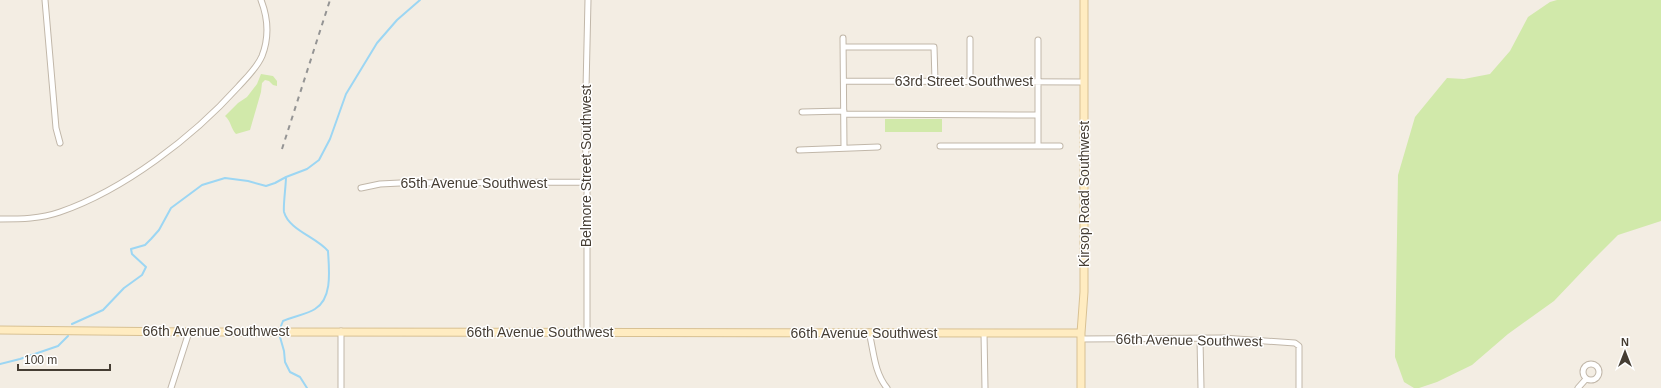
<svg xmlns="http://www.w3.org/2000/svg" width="1661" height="388" font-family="Arial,sans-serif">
	<rect width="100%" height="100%" fill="#f3ede3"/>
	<path fill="#d1e9aa" d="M1557,0H1661V221L1618,235L1594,259L1554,301L1508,334L1472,365L1437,382L1419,388H1414L1404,382L1395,357L1398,175L1415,117L1447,78L1464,79L1490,74L1510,51L1528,17L1550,2Z
		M261,74L273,76L277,81V86L273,85L269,81L265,80L262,83L261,92L250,130L236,134C231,129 231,121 225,116L238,103L247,97L257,84Z
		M885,119H942V132H885Z"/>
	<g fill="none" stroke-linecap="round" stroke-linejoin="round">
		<path stroke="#9cd6f3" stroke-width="2" d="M72,324L103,310L124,288L142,275L146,267L132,254L131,249L145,245L151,239L159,230L171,208L202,185L225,178L248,181L266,186L275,183L286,177L307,169L319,160L330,139L346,94L377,43L397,20L420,0
			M281,326L283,321C291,317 308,314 315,309C333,298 329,269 328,251C316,237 289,230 284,212C283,206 286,185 286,177
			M280,337L284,351L285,362L290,372L300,377L307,388
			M0,364L20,359L58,346L68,336"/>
		<g stroke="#c1b7a9" stroke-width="7">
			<path id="street" d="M45,0L56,128L60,143
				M843,38L844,148
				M970,39V81
				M844,47H934L935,81
				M844,81L1084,82
				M802,112L844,111
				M844,114L1038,115
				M940,146H1060
				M1038,146V40
				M799,150L878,147
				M361,188L380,184L400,183L587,182
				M0,219C21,219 40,219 60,212C124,190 193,137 238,87C246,78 257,68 262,56C269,38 268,18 261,0
				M587,332V182L585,133L588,0
				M869,332C874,352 874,372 887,388
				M984,333L985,388
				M1081,339L1223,338L1295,343L1299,346V388
				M1200,339L1201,388
				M1583 372a8 8 0 1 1 16 0a8 8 0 1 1-16 0Z
				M171,388L189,332
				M341,388V331
				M1578,388L1586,379"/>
		</g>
		<g stroke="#d8c193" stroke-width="9">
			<path id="secondary" d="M0,330L189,332L1081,333
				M1081,388V333L1084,292V0"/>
		</g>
		<use href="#street" stroke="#fff" stroke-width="5"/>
		<use href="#secondary" stroke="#ffecc1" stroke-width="7"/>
		<path stroke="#949494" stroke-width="2" stroke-dasharray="5 5" stroke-linecap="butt" d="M282,149L330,0"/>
	</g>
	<g text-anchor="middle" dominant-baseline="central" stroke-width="3" stroke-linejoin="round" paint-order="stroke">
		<g font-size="14" fill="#453d33" stroke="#fff">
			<text x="964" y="81">63rd Street Southwest</text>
			<text transform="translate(586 166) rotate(-90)">Belmore Street Southwest</text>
			<text x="474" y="183">65th Avenue Southwest</text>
			<text transform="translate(1084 194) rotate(-90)">Kirsop Road Southwest</text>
			<text x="216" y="331">66th Avenue Southwest</text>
			<text x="540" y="332">66th Avenue Southwest</text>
			<text x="864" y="333">66th Avenue Southwest</text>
			<text transform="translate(1189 340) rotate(1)">66th Avenue Southwest</text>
		</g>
	</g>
	<g transform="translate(1625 352)" stroke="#ffffff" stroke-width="3" paint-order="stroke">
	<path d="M0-3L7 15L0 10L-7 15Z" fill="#453d33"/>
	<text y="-6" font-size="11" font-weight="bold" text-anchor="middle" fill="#453d33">N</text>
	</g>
	<path d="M18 364v6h92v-6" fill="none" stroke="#453d33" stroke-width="2"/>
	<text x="24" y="364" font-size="12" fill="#453d33" stroke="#ffffff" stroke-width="3" paint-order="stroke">100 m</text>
</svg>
